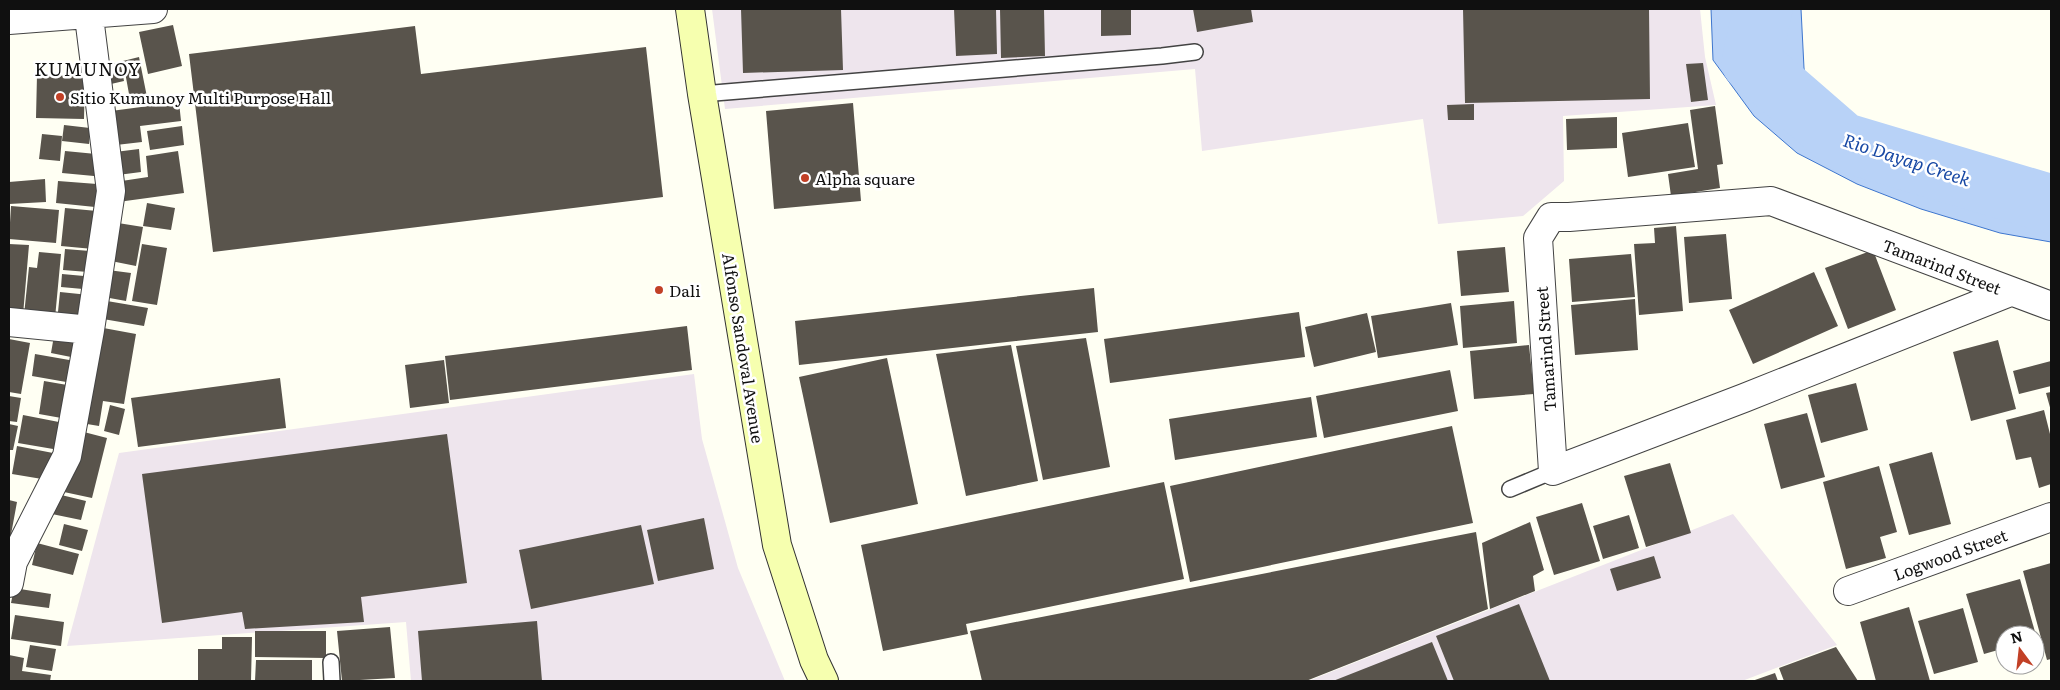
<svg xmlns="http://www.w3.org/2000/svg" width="2060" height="690" font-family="Literata,serif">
	<rect width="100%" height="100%" fill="#fffff3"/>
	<path fill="#eee5ed" d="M712,9H1700L1705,57L1716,105L1563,116L1564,181L1523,216L1438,224L1423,119L1202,151L1195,69L725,109Z
		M694,374L702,439L738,568L785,681H411L406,622L67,646L119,453Z
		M1733,514L1837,645L1742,681H1308Z"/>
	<path fill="#b8d2f7" stroke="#3e76ce" d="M1711,9H1801L1804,68L1809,105L1843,142L1897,172L1953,192L2051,213V242L2000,233L1921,209L1857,184L1797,153L1754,116L1713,60Z"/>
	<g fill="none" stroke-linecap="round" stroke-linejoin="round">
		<path stroke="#b8d2f7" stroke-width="59" d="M1763,9L1751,62L1843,142L2051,204"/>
	</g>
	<path fill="#59544c" d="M741,9H841L843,70L743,73Z
		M954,9H996L997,54L956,56Z
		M1000,9H1044L1045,56L1001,58Z
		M1101,9H1131V35L1101,36Z
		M1193,9H1251L1253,22L1197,32Z
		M1463,9H1649L1650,99L1465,103Z
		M173,25L182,66L148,74L139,32Z
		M415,26L421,74L646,47L663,197L213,252L189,54Z
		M139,57L148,102L131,105L123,61Z
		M120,62L124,81L111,84L107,65Z
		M1703,63L1708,100L1691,102L1686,64Z
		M37,75L85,76L84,119L36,118Z
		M179,102L181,121L140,126L142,142L116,145L111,111Z
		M853,103L861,201L774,209L766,111Z
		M1474,104V120H1448L1447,105Z
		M1715,106L1723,164L1717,165L1720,188L1671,196L1668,174L1698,169L1690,110Z
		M1617,117V148L1567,150L1566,119Z
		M1688,123L1695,167L1628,177L1622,133Z
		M64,125L90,128L89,144L62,141Z
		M182,126L184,145L150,150L147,131Z
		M42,134L62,136L60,161L39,159Z
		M139,149L141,172L118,175L115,152Z
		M65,151L96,154L94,176L62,173Z
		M178,151L184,193L118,202L115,182L148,177L146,156Z
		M45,179L46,202L9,204V182Z
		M58,181L97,184L95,207L56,203Z
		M147,203L175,208L171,230L143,226Z
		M11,206L59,210L56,243L9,239Z
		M65,208L97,211L93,249L61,246Z
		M118,223L143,227L136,266L111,261Z
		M1676,226L1683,311L1639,315L1634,244L1655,243L1654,228Z
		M1726,234L1732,299L1689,303L1684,237Z
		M9,244L29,245L23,315L9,313Z
		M142,244L167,248L157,305L132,301Z
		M1505,247L1509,292L1461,296L1457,251Z
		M65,249L90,251L88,272L63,270Z
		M1873,250L1896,310L1848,329L1825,268Z
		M39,252L61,254L55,318L24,315L29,267L37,268Z
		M1631,254L1635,297L1572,302L1569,259Z
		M108,270L131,273L126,301L104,297Z
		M1814,272L1838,326L1753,364L1729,310Z
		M62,274L84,276L83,289L61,287Z
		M1094,288L1098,332L799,365L795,321Z
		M60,292L89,295L86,325L57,322Z
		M1635,299L1638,350L1575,355L1571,305Z
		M107,301L148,308L144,326L103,319Z
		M1514,301L1517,343L1463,348L1460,306Z
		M1451,303L1458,345L1378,358L1371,316Z
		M1299,312L1305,357L1110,383L1104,339Z
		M1367,313L1376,352L1314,367L1305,327Z
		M687,326L692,370L450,400L445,356Z
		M98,327L136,334L124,404L103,401L99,426L81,423Z
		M55,330L76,334L71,357L51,353Z
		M1086,338L1110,467L1043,480L1016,346Z
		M9,339L30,343L21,394L9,392Z
		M1998,340L2016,409L1971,421L1953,352Z
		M1011,345L1038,481L966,496L936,354Z
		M1529,345L1534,394L1474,399L1470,351Z
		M35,354L75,361L72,383L32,376Z
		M887,358L918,504L830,523L799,377Z
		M444,360L449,403L410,408L405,365Z
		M2051,361V386L2019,394L2013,371Z
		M1450,370L1458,411L1324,438L1316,396Z
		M280,378L286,428L138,447L131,398Z
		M44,381L73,386L67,419L39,414Z
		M1856,383L1868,430L1821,443L1808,395Z
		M2051,392V411L2046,393Z
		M9,396L21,398L17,422L9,421Z
		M1311,397L1317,437L1175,460L1169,419Z
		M110,405L125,409L119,435L104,431Z
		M2044,410L2051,438V484L2039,488L2031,457L2016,460L2006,420Z
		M1807,413L1825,477L1781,489L1764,424Z
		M23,415L64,423L59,450L18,443Z
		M9,424L18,426L13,450H9Z
		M1452,426L1473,523L1190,582L1170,486Z
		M80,431L107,438L92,498L64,492Z
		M447,434L467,583L361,597L364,622L245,629L242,612L162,623L142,474Z
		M17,446L53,453L48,480L12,474Z
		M1932,452L1951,524L1909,535L1889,464Z
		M1670,463L1691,533L1646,547L1624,476Z
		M1879,466L1897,532L1880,537L1886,558L1846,569L1823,482Z
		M1164,482L1184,579L966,624L968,634L883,651L861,545Z
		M53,493L86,501L81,520L47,513Z
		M9,500L17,502L10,540H9Z
		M1582,503L1600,561L1554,575L1536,517Z
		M1629,515L1639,548L1603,559L1593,526Z
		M704,518L714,569L658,581L647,530Z
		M1530,522L1544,570L1533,576L1535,591L1490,609L1482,543Z
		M64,524L88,530L82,551L59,545Z
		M641,525L654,584L531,609L519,550Z
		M1476,532L1488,609L1306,681H982L970,631Z
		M37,543L79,554L73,575L32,565Z
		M1654,556L1661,578L1617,591L1610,569Z
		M2051,563V659L2047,660L2023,571Z
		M2020,579L2037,639L2035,640V635H2005V648L1984,654L1966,594Z
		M14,588L51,594L49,608L11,603Z
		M1519,604L1550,681H1454L1436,636Z
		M1909,607L1930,681H1876L1860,622Z
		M1963,608L1978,662L1934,674L1918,621Z
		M15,615L64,622L61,646L11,639Z
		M537,621L542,681H422L418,631Z
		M390,627L395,678L342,681L337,631Z
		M255,631H326V658L255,657Z
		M222,637H252L251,681H198V649H222Z
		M1432,642L1448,681H1333Z
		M30,645L56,649L52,671L26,667Z
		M1836,647L1858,681H1784L1779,668Z
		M9,655L24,658L22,671L51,675L50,681H9Z
		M256,660H312V681H255Z
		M1775,673L1778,681H1752Z"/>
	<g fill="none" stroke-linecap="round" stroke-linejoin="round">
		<g stroke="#434343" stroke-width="18">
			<path id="lane" d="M702,94L1162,56L1195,52
				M1510,489L1553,471
				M331,662L332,681"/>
		</g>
		<g stroke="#434343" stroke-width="30">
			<path id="street" d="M9,20L153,9
				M2010,292L1744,398L1553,471L1538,238L1551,217H1569L1771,201L2051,306
				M9,322L90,330
				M9,583L13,562L67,456L90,330L111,191L88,9
				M1848,591L2051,517"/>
		</g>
		<g stroke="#323232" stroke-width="30">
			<path id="secondary" d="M690,9L702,94L777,545L814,660L824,681"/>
		</g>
		<use href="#lane" stroke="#fff" stroke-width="15"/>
		<use href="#street" stroke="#fff" stroke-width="28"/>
		<use href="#secondary" stroke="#f6ffaf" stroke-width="28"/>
	</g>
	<g fill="#c24026" stroke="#fff" stroke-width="2">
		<circle cx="60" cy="97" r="5"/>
		<circle cx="805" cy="178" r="5"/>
		<circle cx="659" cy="290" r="5"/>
	</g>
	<g text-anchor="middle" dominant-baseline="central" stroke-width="5" stroke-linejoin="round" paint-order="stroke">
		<g font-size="16" fill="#101010" stroke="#fff" text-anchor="start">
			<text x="70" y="97">Sitio Kumunoy Multi Purpose Hall</text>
			<text x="815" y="178">Alpha square</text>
			<text x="669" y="290">Dali</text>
		</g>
		<g font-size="16" fill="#101010" stroke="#fff">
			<text transform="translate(1942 266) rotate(21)">Tamarind Street</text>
			<text transform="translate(744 348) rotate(81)">Alfonso Sandoval Avenue</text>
			<text transform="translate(1545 349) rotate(-94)">Tamarind Street</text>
			<text transform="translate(1950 554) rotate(-20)">Logwood Street</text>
		</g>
		<g font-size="18" letter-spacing="1" fill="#101010" stroke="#fff">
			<text x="88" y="68">KUMUNOY</text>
		</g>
		<g font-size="18" font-style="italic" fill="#1748a4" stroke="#fff">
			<text transform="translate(1907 159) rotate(18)">Rio Dayap Creek</text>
		</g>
	</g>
	<rect width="2060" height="690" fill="none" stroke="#101010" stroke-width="20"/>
	<g transform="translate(2020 650) rotate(345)"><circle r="24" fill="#ffffff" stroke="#9f9f9f"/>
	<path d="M0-4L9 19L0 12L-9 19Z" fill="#c24026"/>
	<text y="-8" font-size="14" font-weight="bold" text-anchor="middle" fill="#101010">N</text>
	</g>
</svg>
